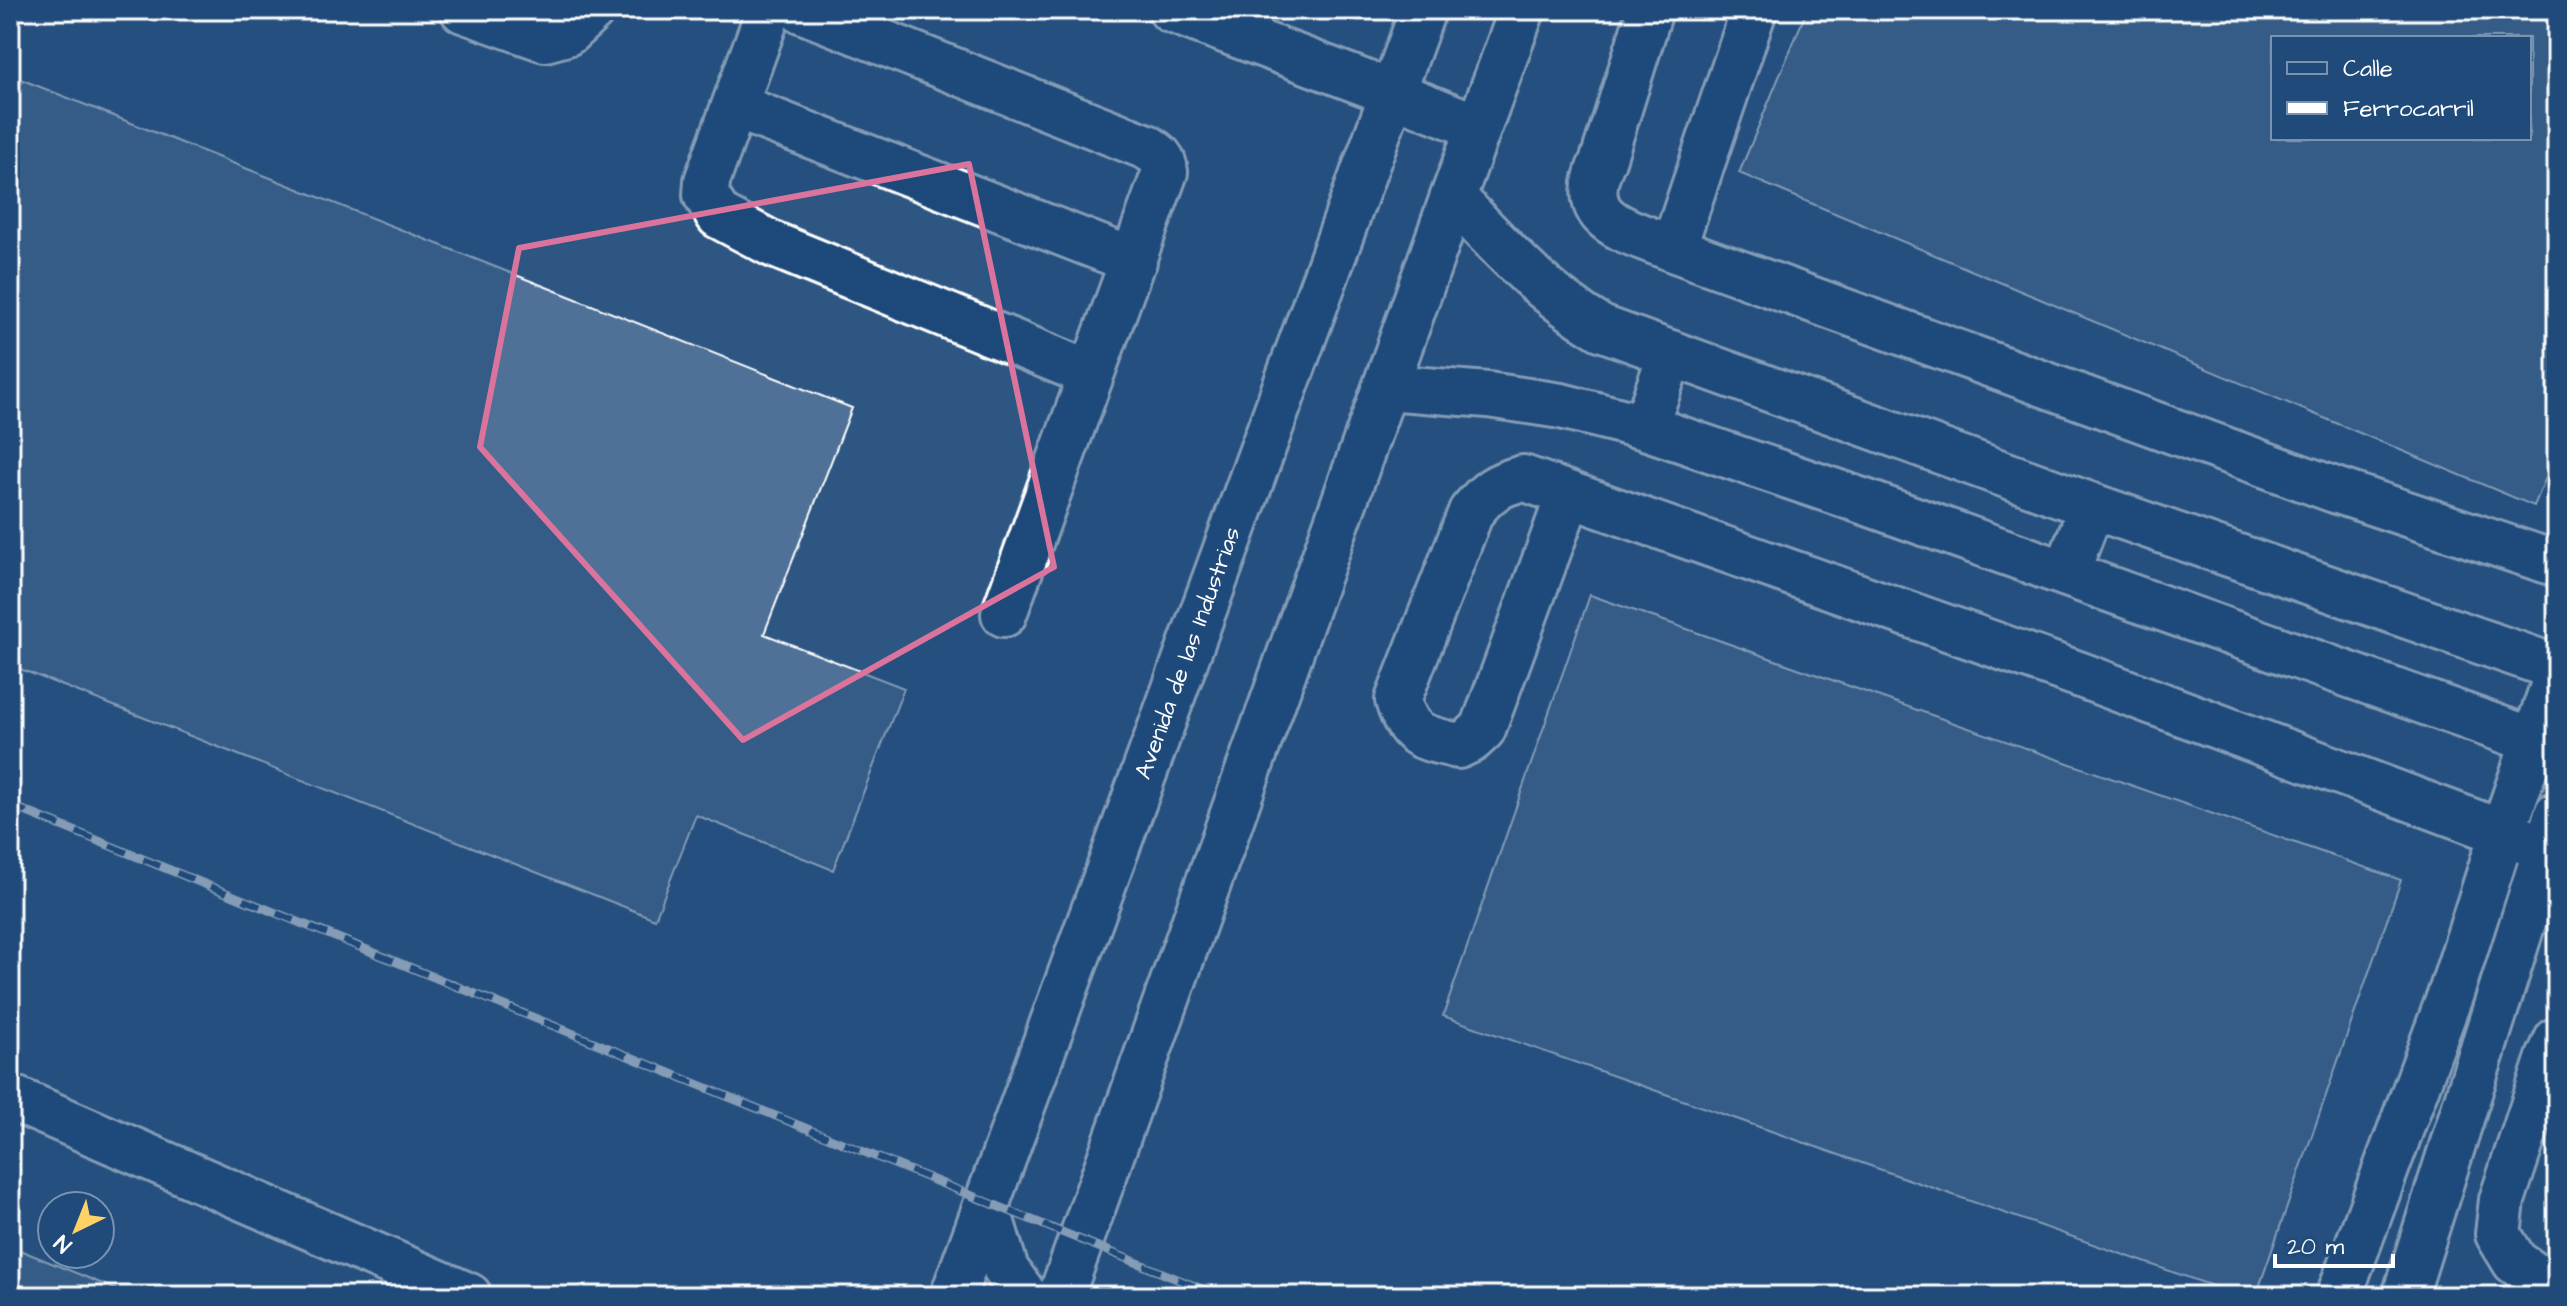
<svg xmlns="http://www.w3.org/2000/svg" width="2567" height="1306" font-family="'Architects Daughter',sans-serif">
	<rect width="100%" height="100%" fill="#1f4a7a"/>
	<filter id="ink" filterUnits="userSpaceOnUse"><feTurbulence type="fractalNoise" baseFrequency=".0125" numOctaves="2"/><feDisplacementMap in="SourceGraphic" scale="16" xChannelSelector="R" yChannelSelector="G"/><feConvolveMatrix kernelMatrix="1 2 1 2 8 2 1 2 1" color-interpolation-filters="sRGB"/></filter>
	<g filter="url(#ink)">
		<path fill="#2e5683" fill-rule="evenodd" d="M10,10H2557V1296H10ZM2273,38H2529V138H2273ZM52,1206H100V1254H52Z"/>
		<path fill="#507197" stroke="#fff" stroke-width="2" fill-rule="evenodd" d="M1807,10H2557V451L2534,506L1739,173ZM2273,38H2529V138H2273Z
			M10,75L852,408L764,634L904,688L833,870L696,815L655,919L10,665Z
			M1590,595L2401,880L2256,1296H2241L1443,1016Z
			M10,1246L132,1296H10Z"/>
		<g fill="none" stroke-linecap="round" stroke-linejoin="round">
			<g stroke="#fff" stroke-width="50">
				<path id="minor" d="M463,10L545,39L567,33L592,10
					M769,10L707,181L706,195L719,216L772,244L1091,374
					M801,10L1147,147C1158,154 1164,158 1165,172L1004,614
					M1171,10L1392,93
					M1650,10L1603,160C1573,223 1627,229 1673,249L2335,490L2557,564
					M735,106L1134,261
					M1453,197C1502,248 1540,292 1601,328L2092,506L2557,668
					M1673,249L1754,10
					M1386,387L1488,395L1561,406L1645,427L1868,503L2557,749
					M1645,427L1671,353
					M1569,495L1483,729L1471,740L1458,746C1423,737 1409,738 1398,700L1471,512C1488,491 1496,485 1523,478L2078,674L2546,849
					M2066,574L2092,506
					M2557,1040L2549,1058L2502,1200L2498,1234L2515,1262L2542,1280L2557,1279
					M10,1097L469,1296
					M2339,1296L2451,993L2502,834L2557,675
					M2405,1296L2557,814"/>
			</g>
			<g stroke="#fff" stroke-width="50">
				<path id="major" d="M1392,93L1478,127
					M987,1207L1006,1270L1025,1296
					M953,1296L1423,10
					M1061,1296L1453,197L1522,10"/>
			</g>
			<use href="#minor" stroke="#1f4a7a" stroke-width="44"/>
			<use href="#major" stroke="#1f4a7a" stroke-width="44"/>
			<g stroke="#fff" stroke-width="9">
				<path id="rail" d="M10,805L1219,1296"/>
			</g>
			<use href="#rail" stroke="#1f4a7a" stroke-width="6" stroke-dasharray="18" stroke-linecap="butt"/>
		</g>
	</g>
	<path d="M0 0H2567V1306H0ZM969,164L1054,567L743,740L480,447L519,248Z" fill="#1f4a7a" fill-opacity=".55" fill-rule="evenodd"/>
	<path fill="none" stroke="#da749d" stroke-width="6" stroke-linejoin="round" d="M969,164L1054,567L743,740L480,447L519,248Z"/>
	<g text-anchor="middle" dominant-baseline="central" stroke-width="6" stroke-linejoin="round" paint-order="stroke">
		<g font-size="24" fill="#fff" stroke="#1f4a7a">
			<text transform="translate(1188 653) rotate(-70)">Avenida de las Industrias</text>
		</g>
	</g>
	<rect width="2567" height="1306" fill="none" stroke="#1f4a7a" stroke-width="40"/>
	<rect x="20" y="20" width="2527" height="1266" fill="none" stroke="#fff" stroke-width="3" filter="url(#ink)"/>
	<rect x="2271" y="36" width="260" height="104" fill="#1f4a7a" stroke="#7992af" stroke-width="2"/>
	<rect x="2287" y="62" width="40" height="12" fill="#1f4a7a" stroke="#7992af" stroke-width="2"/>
	<text x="2343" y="76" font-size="24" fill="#ffffff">Calle</text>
	<rect x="2287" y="102" width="40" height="12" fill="#ffffff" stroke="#7992af" stroke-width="2"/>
	<text x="2343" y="116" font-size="24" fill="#ffffff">Ferrocarril</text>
	<g transform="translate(76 1230) rotate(223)"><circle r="38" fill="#1f4a7a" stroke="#7992af" stroke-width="2"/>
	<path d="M0-6L14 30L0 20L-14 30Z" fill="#ffd166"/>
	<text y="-12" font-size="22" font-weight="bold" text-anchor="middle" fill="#ffffff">N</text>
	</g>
	<path d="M2275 1254v12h118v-12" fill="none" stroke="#ffffff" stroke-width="4"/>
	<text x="2287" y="1254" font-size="24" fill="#ffffff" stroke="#1f4a7a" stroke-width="6" paint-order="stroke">20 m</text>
</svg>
